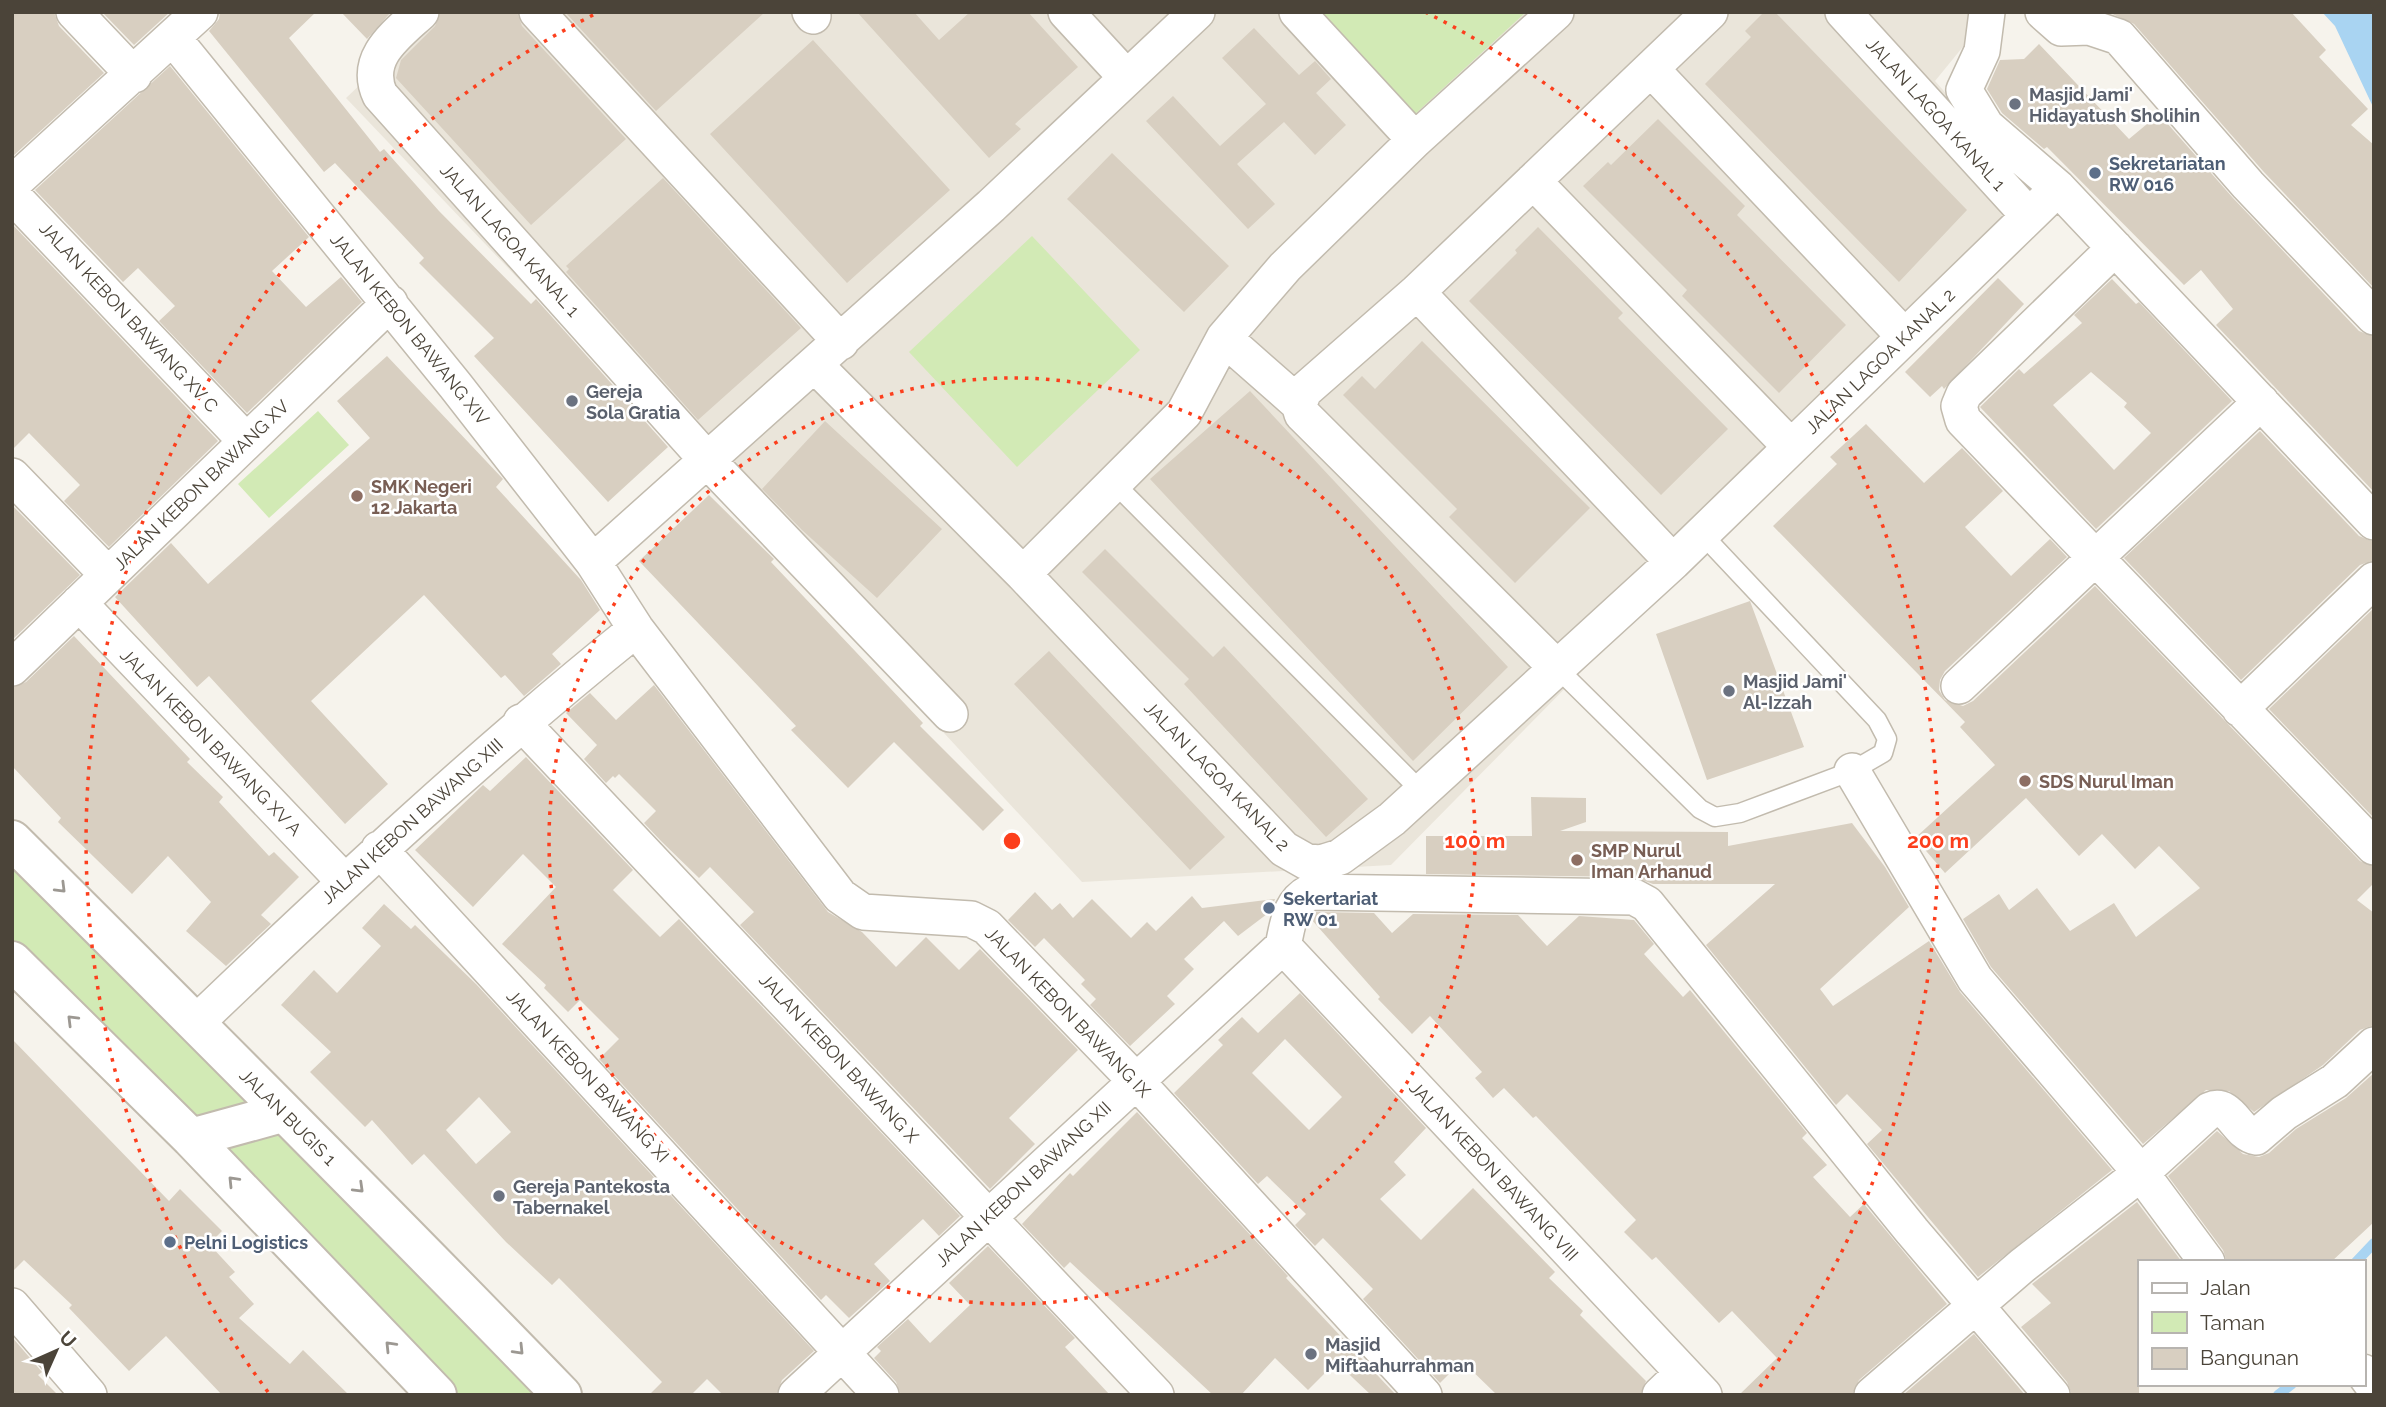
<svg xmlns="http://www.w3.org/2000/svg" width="2386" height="1407" font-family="Raleway,sans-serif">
	<rect width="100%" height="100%" fill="#f6f3ec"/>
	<path fill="#eae5da" d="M437,12H1976L1984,21L1935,81L2043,203L1391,865L1082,882L694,463L346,98Z"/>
	<path fill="#d2eab5" d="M1319,12H1526L1414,115Z
		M1032,236L1140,350L1017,467L909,352Z
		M318,411L349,445L269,518L238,484Z
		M12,863L204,1053L534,1395H458L12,941Z"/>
	<path fill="#a9d4f2" d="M2322,12H2374V109L2335,26Z"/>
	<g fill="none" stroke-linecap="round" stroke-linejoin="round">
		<path stroke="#a9d4f2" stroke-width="10" d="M2356,1262L2374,1243
			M2278,1395L2292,1384"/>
	</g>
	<path fill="#d8cfc1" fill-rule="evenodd" d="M12,12H54L59,26L104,73L12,157Z
		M102,12H170L134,45Z
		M220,12H316L289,38L380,152L384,149L439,211L531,304L536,299L668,447L608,502L474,356L494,338L419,263L424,258L335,163L324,172L209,31L219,19Z
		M341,12H391L367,39Z
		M441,12H517L522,26L626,139L531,225L396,78L401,60L435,26Z
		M565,12H765L656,111Z
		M857,12H914L939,40L970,12H1028L1078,67L1015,124L1021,129L989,158Z
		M1764,12H1775L1967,210L1899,282L1705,84L1751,37L1745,31Z
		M2108,12H2291L2326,50L2319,57L2368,109L2351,125L2374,145V288L2263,171L2134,24Z
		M1254,28L1299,75L1315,61L1331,79L1316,93L1346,125L1315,155L1284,122L1237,164L1275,204L1248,229L1146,121L1173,96L1220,146L1266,104L1222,58Z
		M813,40L950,190L847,283L710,134Z
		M2039,44L2129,139L2159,114L2233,198L2359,331L2374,337V492L2216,325L2233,309L2201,270L2184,285L2047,147L2044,149L2002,113L1987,89L2000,60L2024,59Z
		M170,66L309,237L272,271L306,307L341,277L362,302L247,413L159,321L175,306L138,268L123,282L35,190Z
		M1658,119L1745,206L1737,215L1846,325L1779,393L1682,296L1687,290L1583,186L1608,162L1611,165Z
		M1112,153L1229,266L1184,312L1067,199Z
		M663,178L801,328L698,420L566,272L569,269L566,266Z
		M12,224L218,441L109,547L64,501L80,485L29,433L12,450Z
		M1538,227L1623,313L1618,318L1728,429L1661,495L1469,301L1517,253L1515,250Z
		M1998,278L2024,304L1944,389L1942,386L1930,397L1905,372Z
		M2112,279L2136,304L2139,302L2232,401L2096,529L1980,407L2019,369L2024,374L2082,323L2074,315ZM2091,372L2127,403L2124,407L2151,433L2114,470L2053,405Z
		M1422,341L1590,508L1515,583L1449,517L1457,509L1343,395L1362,376L1375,389Z
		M387,356L503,479L496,487L581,580L600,610L552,654L561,664L524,696L505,675L501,678L424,595L311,701L388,784L345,824L209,676L197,687L115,597L171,543L208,584L370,438L337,401Z
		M1250,391L1508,667L1413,761L1150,479Z
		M825,421L942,529L877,598L802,530L762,489Z
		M1866,424L1924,483L1962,448L2003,491L1965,527L2011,576L2050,539L2067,557L1945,671L1940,680L1939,690L1945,700L1963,706L1973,701L2095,586L2360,861L2374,867V883L2357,900L2374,913V1025L2360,1030L2323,1065L2254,1112L2229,1091L2206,1090L2143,1144L1991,967L1963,919L1999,894L2009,910L2037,888L2070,931L2114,903L2136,937L2200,888L2159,846L2135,869L2102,834L2079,856L2026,798L1945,873L1915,838L1995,765L1960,727L1965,722L1773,526L1837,464L1830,457Z
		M2260,431L2359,536L2374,542V560L2360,565L2241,680L2124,558Z
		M709,495L774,559L771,562L923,723L920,726L1004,810L983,831L894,742L848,788L791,730L796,726L639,561Z
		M12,505L80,575L12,640Z
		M1105,549L1213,657L1224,646L1368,799L1326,837L1184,684L1189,679L1082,572Z
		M1750,601L1804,747L1707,780L1656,634Z
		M2374,608V818L2269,709Z
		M74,636L190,759L187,762L223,797L219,802L269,856L274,852L299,877L261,915L271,924L226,966L186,931L211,902L168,856L132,894L58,822L61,818L12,766V688L26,682Z
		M1049,651L1225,837L1190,870L1014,684Z
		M654,685L828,912L862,932L896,967L926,937L959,970L980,949L1078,1050L1009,1118L1035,1144L990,1189L740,925L754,912L710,867L699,878L661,841L644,823L656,811L619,774L615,778L613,776L606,783L584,759L597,745L566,713L590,693L616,720Z
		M526,757L633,870L613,890L660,937L679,919L960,1216L939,1236L923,1219L874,1264L890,1281L849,1318L826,1295L821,1300L599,1059L619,1039L580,1000L568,1012L544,988L546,985L502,944L556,887L523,854L473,907L415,850L483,785L490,791Z
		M1531,797L1586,798V822L1560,831L1728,832V846L1852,823L1885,867L1909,907L1820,989L1833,1006L1929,941L1960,992L2112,1170L1978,1277L1867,1144L1882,1130L1847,1094L1836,1105L1706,945L1775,884H1653L1634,877L1426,874V836H1532Z
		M1035,892L1052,910L1060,903L1073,918L1092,899L1131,938L1147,922L1156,931L1192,896L1202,908L1275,899L1271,911L1238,936L1224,921L1184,959L1194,969L1167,996L1175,1004L1130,1046L1090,1005L1096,999L1081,984L1085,980L1044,938L1035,947L1008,920Z
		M384,904L411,929L415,925L476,984L814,1351L782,1380L776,1395H723L707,1379L691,1395H649L662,1382L559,1278L552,1285L506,1242L424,1154L412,1165L372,1120L365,1127L310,1072L331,1052L281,1005L314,970L337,993L381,946L362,928ZM479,1097L511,1132L476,1164L446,1130Z
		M1316,912L1374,913L1392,933L1413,914L1518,915L1547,946L1579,916L1634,920L1654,944L1644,954L1683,997L1690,990L1807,1133L1802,1138L1827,1165L1813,1177L1850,1217L1864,1204L1947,1304L1859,1380L1852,1395H1739L1777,1358L1732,1311L1719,1323L1656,1257L1652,1260L1624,1232L1636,1220L1536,1116L1533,1118L1504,1088L1493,1098L1475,1078L1482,1072L1430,1016L1412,1034L1378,999L1380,997L1311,919Z
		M1300,993L1426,1128L1394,1162L1406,1175L1380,1199L1421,1240L1473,1188L1555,1272L1549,1278L1583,1311L1580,1315L1646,1381L1640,1395H1497L1462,1361L1440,1383L1363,1299L1373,1289L1323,1238L1315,1246L1295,1225L1306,1214L1267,1176L1258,1184L1174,1093L1223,1045L1218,1040L1242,1017L1258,1033ZM1285,1039L1342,1097L1309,1130L1252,1073Z
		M12,1039L169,1201L180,1189L222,1231L209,1244L235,1272L229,1277L254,1304L239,1318L290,1364L303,1350L349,1395H222L166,1336L129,1371L69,1308L72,1305L24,1260L12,1272Z
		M2374,1073V1222L2331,1262H2227L2223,1250L2168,1176L2217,1131L2243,1154L2259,1157L2269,1153L2296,1129L2346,1098Z
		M1137,1112L1288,1276L1286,1278L1396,1395H1371L1336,1362L1308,1390L1275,1358L1241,1395H1213L1070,1262L1064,1268L1022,1224L1070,1173L1073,1176Z
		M2137,1202L2182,1262H2139V1395H2072L2067,1382L2021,1327L2051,1303L2032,1284Z
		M988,1246L1075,1338L1065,1347L1110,1395H901L896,1382L874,1358L881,1351L877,1347L908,1319L930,1343L970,1305L949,1283Z
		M1974,1334L2025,1395H1903Z
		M12,1337L42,1372L38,1375L58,1395H12Z"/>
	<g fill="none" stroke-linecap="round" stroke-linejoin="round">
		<g stroke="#c2bbae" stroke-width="21">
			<path id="service" d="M1115,484L1422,792
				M1556,667L1700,809L1715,817L1740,813L1852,771L1883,753L1887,739L1877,720L1702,534"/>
		</g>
		<g stroke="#c2bbae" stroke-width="38">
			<path id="minor" d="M74,12L134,75
				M421,12C396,35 363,58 380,95L708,461L950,714
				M537,12L841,342
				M810,12L813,16
				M1066,12L1126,77
				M1297,12L1415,140
				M1843,12L2029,216
				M1987,12L1982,51L1964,90L1986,126L2058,188L2374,522
				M2043,12L2061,28L2089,27L2119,37L2248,185L2374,317
				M173,38L455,385L593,562L636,629L840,896L863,912L971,919L987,927L1135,1080L1424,1395
				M1652,70L1904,336
				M1533,181L1791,447
				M12,184L200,12
				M12,195L245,440
				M2115,248L1964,394L1959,406L1963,420L2374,847
				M1417,292L1673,562
				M1224,338L1299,404L1302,414L1556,667
				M815,365L1023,574L1284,849L1307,862L1321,863L1340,857L1392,819L1673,562L2058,188
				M1299,404L1304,391L1417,292L1710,12
				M12,476L108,575
				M593,562L991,206L1197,12
				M1023,574L1184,413L1224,338L1285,267L1415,140L1556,12
				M79,603L344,881
				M12,668L390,303
				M1959,686L2261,402
				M2240,709L2374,580
				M521,722L1156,1395
				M1852,771L1975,979L2141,1173L2207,1262
				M379,849L881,1395
				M1283,946C1288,924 1289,903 1310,892L1634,897L1647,904L1912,1231L2052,1395
				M1283,946L1704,1395
				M196,1023C339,886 482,753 636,629
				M12,1306L89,1395
				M2363,1372L2374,1387
				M796,1395L1283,946
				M1660,1395L1683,1373
				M1872,1395L2023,1265L2141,1173L2210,1110C2231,1101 2237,1134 2256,1137L2284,1113L2335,1081L2374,1045"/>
		</g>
		<g stroke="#c2bbae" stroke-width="42">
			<path id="tertiary" d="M12,840C197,1024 381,1208 562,1395
				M12,961L191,1138L437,1395
				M191,1138L282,1113"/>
		</g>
		<use href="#service" stroke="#fff" stroke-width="18"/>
		<use href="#minor" stroke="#fff" stroke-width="35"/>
		<use href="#tertiary" stroke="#fff" stroke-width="38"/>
	</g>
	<defs><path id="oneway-chevron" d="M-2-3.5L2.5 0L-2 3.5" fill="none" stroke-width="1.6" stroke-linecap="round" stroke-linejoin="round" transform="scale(1.75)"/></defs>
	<g stroke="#9c9892">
		<use href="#oneway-chevron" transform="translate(61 888) rotate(45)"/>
		<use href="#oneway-chevron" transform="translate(72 1020) rotate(-135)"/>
		<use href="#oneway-chevron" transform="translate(233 1181) rotate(-134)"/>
		<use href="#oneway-chevron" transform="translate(359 1188) rotate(44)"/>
		<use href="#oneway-chevron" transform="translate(390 1346) rotate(-134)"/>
		<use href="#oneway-chevron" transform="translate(519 1350) rotate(46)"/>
	</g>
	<g fill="none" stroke="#fc3f1d" stroke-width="3.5" stroke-dasharray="3.5 7">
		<circle cx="1012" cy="841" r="463"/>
		<path d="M268 1392A926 926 0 0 1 599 12M1425 12A926 926 0 0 1 1756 1392"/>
	</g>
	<g fill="#6b7280" stroke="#fff" stroke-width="2.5">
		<circle cx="2015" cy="104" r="7"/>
		<circle cx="572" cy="401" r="7"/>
		<circle cx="1729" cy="691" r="7"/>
		<circle cx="499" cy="1196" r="7"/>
		<circle cx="1311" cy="1354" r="7"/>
	</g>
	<g fill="#5c6f8a" stroke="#fff" stroke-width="2.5">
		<circle cx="2095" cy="173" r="7"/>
		<circle cx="1269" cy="908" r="7"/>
		<circle cx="170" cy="1242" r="7"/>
	</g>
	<g fill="#8d6e63" stroke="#fff" stroke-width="2.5">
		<circle cx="357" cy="496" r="7"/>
		<circle cx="2025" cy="781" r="7"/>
		<circle cx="1577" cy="860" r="7"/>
	</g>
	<g text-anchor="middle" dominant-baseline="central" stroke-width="5" stroke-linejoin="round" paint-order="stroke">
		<g font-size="18" font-weight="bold" fill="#5b616d" stroke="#fff" text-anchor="start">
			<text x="2029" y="94">Masjid Jami'<tspan x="2029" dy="21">Hidayatush Sholihin</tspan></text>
			<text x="586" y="391">Gereja<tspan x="586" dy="21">Sola Gratia</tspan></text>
			<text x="1743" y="681">Masjid Jami'<tspan x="1743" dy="21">Al-Izzah</tspan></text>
			<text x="513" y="1186">Gereja Pantekosta<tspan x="513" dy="21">Tabernakel</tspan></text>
			<text x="1325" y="1344">Masjid<tspan x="1325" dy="21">Miftaahurrahman</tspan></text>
		</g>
		<g font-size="18" fill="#4b4439" stroke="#fff">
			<text transform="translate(1936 114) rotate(48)">JALAN LAGOA KANAL 1</text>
			<text transform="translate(510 240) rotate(48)">JALAN LAGOA KANAL 1</text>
			<text transform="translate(129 317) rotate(47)">JALAN KEBON BAWANG XV C</text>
			<text transform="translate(410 329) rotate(51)">JALAN KEBON BAWANG XIV</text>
			<text transform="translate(1880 361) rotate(-44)">JALAN LAGOA KANAL 2</text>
			<text transform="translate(201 485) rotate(-44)">JALAN KEBON BAWANG XV</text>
			<text transform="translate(211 742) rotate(46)">JALAN KEBON BAWANG XV A</text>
			<text transform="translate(1217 776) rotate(46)">JALAN LAGOA KANAL 2</text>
			<text transform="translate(412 821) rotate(-42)">JALAN KEBON BAWANG XIII</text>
			<text transform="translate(1068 1012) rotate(46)">JALAN KEBON BAWANG IX</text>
			<text transform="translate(839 1058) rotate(47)">JALAN KEBON BAWANG X</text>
			<text transform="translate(588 1076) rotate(47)">JALAN KEBON BAWANG XI</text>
			<text transform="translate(288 1117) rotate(45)">JALAN BUGIS 1</text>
			<text transform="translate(1494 1171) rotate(47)">JALAN KEBON BAWANG VIII</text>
			<text transform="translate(1023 1184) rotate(-43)">JALAN KEBON BAWANG XII</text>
		</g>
		<g font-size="18" font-weight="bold" fill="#4e5e75" stroke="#fff" text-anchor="start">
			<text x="2109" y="163">Sekretariatan<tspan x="2109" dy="21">RW 016</tspan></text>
			<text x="1283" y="898">Sekertariat<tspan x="1283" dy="21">RW 01</tspan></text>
			<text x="184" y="1242">Pelni Logistics</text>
		</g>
		<g font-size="18" font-weight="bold" fill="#785e54" stroke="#fff" text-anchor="start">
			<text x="371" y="486">SMK Negeri<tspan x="371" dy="21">12 Jakarta</tspan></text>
			<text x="2039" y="781">SDS Nurul Iman</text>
			<text x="1591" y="850">SMP Nurul<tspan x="1591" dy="21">Iman Arhanud</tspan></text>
		</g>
	</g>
	<circle cx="1012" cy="841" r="10" fill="#fc3f1d" stroke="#fff" stroke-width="3.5"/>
	<g font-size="21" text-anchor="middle" font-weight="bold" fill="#fc3f1d" stroke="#fff" stroke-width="5" stroke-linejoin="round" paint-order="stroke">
		<text x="1475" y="848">100 m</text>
		<text x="1938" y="848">200 m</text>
	</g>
	<rect width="2386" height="1407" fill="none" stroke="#4b4439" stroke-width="28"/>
	<rect x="2138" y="1260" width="228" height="126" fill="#ffffff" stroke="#b7b4b0" stroke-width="2"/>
	<rect x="2152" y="1283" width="35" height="10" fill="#ffffff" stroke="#b7b4b0" stroke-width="2"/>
	<text x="2200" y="1295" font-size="21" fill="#4b4439">Jalan</text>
	<rect x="2152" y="1312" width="35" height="21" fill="#d2eab5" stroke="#b7b4b0" stroke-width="2"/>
	<text x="2200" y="1330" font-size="21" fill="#4b4439">Taman</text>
	<rect x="2152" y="1348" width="35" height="21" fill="#d8cfc1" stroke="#b7b4b0" stroke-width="2"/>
	<text x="2200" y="1365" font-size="21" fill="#4b4439">Bangunan</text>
	<g transform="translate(56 1351) rotate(45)" stroke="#ffffff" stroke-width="5" paint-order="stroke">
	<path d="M0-5L12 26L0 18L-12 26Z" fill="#4b4439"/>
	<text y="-10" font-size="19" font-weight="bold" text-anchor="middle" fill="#4b4439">U</text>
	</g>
</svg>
